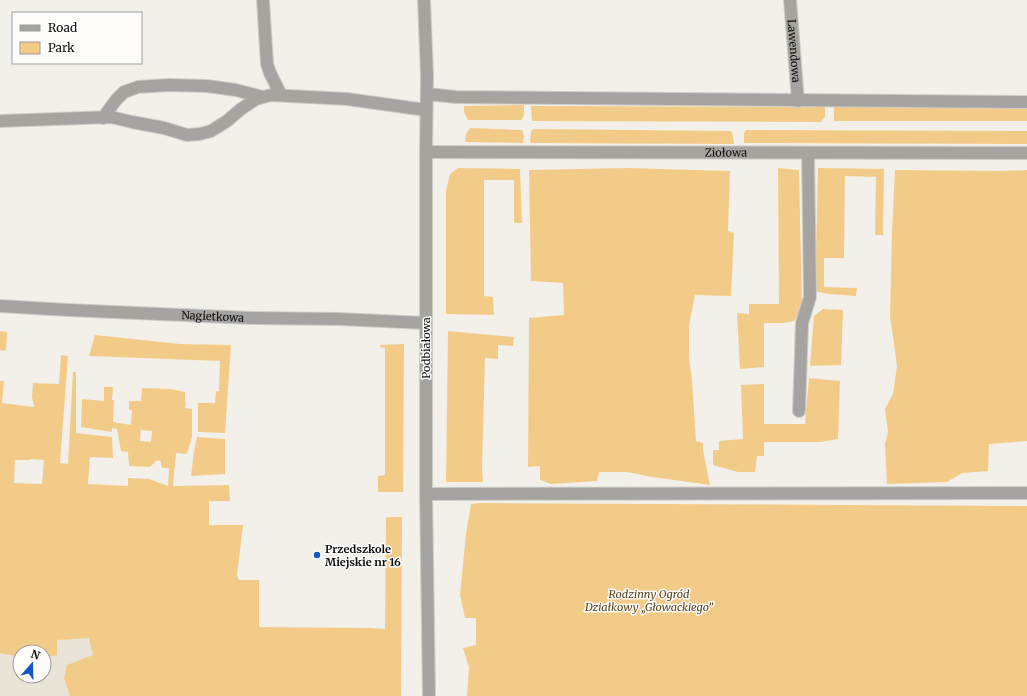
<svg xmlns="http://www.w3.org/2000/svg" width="1027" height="696" font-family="Merriweather,serif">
	<rect width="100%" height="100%" fill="#f3f0ea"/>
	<path fill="#eae3d7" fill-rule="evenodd" d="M90,504L119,696H0V507ZM20,652H44V676H20Z"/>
	<path fill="#f3cb89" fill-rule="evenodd" d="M524,105V115L521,120H468L464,112V106Z
		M531,106L825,107V117L821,122L532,121Z
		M834,106L1027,108V121H834Z
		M470,128L522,130L524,136L523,143L465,142L466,134Z
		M534,129L731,131L733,136L734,144L530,143L531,131Z
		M746,130L1027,131V144L744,143V133Z
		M458,168L520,169L522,223H514V180H484V296L493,297L494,315L446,314V191L450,174Z
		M626,168L730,171L728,231L734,233L731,296L695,295L689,325V357L692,381L696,441L703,443V450L710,485L652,477L627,472H599L597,481L551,484L540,480V466L528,467L529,318L564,315L563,283L531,281L529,170Z
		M778,168L799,170L802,304L800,313L794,321L783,323H764V367L740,369L737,313L749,314V304H779Z
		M818,168L884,169L883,235H875L876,177L845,176L844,258H824V287L857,288L856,296L828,294L815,291Z
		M895,170L1002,171L1027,170V441L989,444L988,471L962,473L947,482L887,484L885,444L888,432L885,409L893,394L897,366L894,343L890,317L892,232Z
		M823,309L843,310L841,365L810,366L814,316Z
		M0,331L7,332L6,351L0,350Z
		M448,331L514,337L513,346L498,345V359L485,358L482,467L483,482H446Z
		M95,335L180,344L231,345L225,433L198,432V403H215L216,391H219L220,361L89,356Z
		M404,344L403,492H378V476L385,475V348L380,347V345Z
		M61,355L68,356L60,463L68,464L73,372H76V433L112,437L113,458L90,457L88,484L128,486V478L149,479L168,486L169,468H162L160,460L156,461L150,467L129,466L128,452L121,451L117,429L112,428V432L81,427L82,399L104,401V387H113L112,400H114L113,422L131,425L132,410H129V401H141L142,388L171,389L185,392V402L186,403L185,408L192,409V437L187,454L176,453L173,486L229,485L230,501H209V525H243L237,575L239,580H259V627L370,628L385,629L386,517H402L401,696H70L64,678L67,665L93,655L89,638L57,640V655L44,658V652H20V657L0,653V381H4L2,403L34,407L32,397L33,383L59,384ZM141,424V430L152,431L151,442L140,441ZM32,459L44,460L42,484L14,483L15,460H29Z
		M809,378L840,381L838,439L820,442H764V456H757L755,472H738L713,465V450H719V441L743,439L741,385L764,384V424H805Z
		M197,437L225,439V474L191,476L194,451Z
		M480,503L1027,506V696H467L469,667L463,648L476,645V618H465L460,595L466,534L471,504Z"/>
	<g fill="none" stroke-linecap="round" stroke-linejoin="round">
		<g stroke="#ceccc6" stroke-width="14">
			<path id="lane" d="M263,0L267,64L270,73L281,95
				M103,118L116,100L124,92L138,87L169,85L207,86L236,90L263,97
				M0,121L111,117L132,122L164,128L187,135L200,134L211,131L227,121L241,109L256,99L271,95L347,99L426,110
				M799,411L802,323L810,297L808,153
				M426,494L1027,493"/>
		</g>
		<g stroke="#ceccc6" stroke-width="14">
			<g id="street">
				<path d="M424,0L427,75L426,152V494L429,696"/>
				<path id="s1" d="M790,0L798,101"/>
				<path d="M427,94L456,97L1027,102"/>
				<path id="s2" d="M426,152L1027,153"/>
				<path id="s3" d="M0,306L68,310L251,318L339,319L426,323"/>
			</g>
		</g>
		<use href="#lane" stroke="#a5a4a1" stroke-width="12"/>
		<use href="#street" stroke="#a5a4a1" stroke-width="12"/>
	</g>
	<circle fill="#1759c4" stroke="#fffdfb" stroke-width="1.5" cx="317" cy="555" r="4"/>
	<g text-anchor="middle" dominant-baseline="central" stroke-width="3" stroke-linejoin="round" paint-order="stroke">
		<g font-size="11" fill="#0e0d0b" stroke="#fffdfb">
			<text stroke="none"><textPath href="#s1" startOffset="51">Lawendowa</textPath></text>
			<text stroke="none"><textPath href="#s2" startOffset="300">Ziołowa</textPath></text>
			<text stroke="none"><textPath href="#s3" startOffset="213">Nagietkowa</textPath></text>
			<text transform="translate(426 348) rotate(-90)">Podbiałowa</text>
		</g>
		<g font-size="11" font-weight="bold" fill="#0e0d0b" stroke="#fffdfb" text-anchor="start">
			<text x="325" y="549">Przedszkole<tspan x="325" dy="13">Miejskie nr 16</tspan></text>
		</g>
		<g font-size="11" font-style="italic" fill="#58431c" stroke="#fffdfb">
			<text x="649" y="594">Rodzinny Ogród<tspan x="649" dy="13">Działkowy „Głowackiego”</tspan></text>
		</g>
	</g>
	<rect x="12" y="12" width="130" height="52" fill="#fffdfb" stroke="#9f9d9b"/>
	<rect x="20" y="25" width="20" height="6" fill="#a5a4a1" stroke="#9f9d9b"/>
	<text x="48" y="32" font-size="12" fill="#0e0d0b">Road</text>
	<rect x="20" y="42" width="20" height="12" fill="#f3cb89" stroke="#9f9d9b"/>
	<text x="48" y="52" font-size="12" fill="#0e0d0b">Park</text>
	<g transform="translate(32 664) rotate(20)"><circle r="19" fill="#fffdfb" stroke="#9f9d9b"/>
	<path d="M0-3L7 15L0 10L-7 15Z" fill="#1759c4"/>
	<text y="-6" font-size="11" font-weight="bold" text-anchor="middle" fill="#0e0d0b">N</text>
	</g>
</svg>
